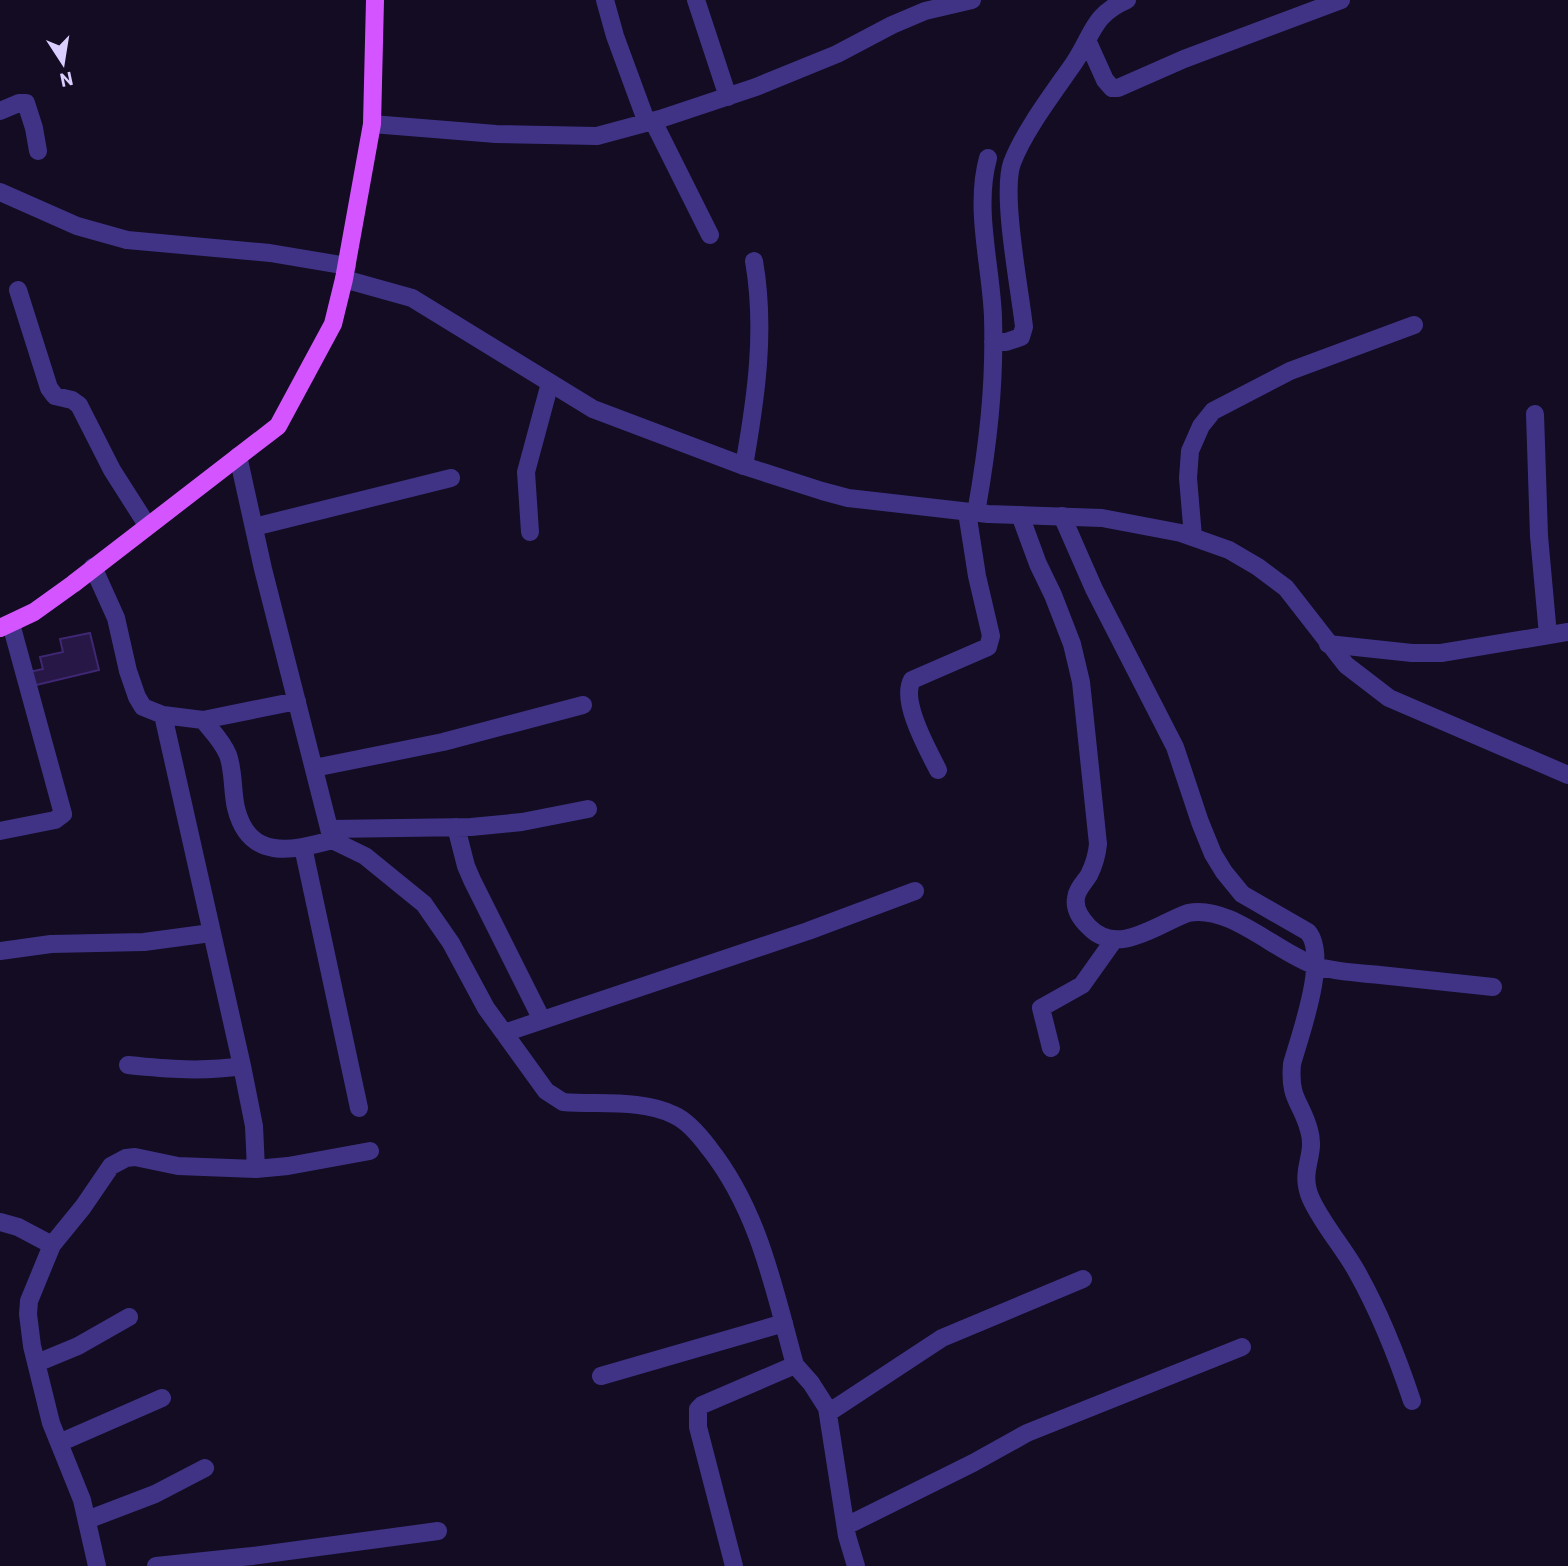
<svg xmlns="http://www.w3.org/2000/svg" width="1568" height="1566" font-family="Barlow,sans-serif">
	<rect width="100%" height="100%" fill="#130c23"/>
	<path fill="#261746" stroke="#3f2773" stroke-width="2" d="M90,633L99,670L32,686L29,672L43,669L40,657L63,652L60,639Z"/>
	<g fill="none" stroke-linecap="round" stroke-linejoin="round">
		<path stroke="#403386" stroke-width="18" d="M605,0L615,36L647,123
			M696,0L728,97
			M1087,40L1105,80L1112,88H1118L1184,59L1341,0
			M0,111L19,103H26L34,128L38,151
			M653,121L710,235
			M372,124L496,134L597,136L660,119L756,87L837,54L892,25L925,11L972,0
			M18,290L49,388L55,396L72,400L79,405L112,470L147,525
			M993,342H1006L1021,337L1024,327C1020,290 1001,194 1012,163C1024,131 1054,92 1074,63C1093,35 1092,15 1127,0
			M1535,414L1539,536L1548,635
			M744,466C756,398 766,330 754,261
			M976,513C988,445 995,386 993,317C991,265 974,209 988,158
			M1020,515L1038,564L1053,595L1072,644L1081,682L1098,844C1097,855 1094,865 1089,875C1084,883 1077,889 1076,898C1074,910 1081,919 1089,927C1118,957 1157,924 1188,913C1230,904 1277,953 1316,966C1336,972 1359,973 1380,975C1418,979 1455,983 1493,987
			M1062,516L1094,589L1175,747L1200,822L1213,854L1224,872L1242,894L1308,932C1329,957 1300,1035 1292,1064C1289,1100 1301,1101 1309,1130C1317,1156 1298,1170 1311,1199C1323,1225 1343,1247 1357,1272C1380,1313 1397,1356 1412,1401
			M254,527L451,478
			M530,532L526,472L550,383
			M1193,537L1188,478L1190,451L1201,426L1213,411L1290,371L1414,325
			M93,567L116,618L128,671L137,697L143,707L163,715L242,1066L254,1126L256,1169
			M1328,644L1412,653H1441L1568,632
			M163,715L203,720L297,701
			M203,720C212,731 223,742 228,755C234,772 232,791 236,808C249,861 292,851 332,840L263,569L238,456
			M314,768L443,742L583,705
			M938,770C928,750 900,701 912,680L988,647L991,636L977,576L967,512
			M456,827L466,866L472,880L542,1020
			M329,829L471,827L522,822L588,809
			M0,831L55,820L63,814L11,624
			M332,840L365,856L424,904L451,943L486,1008L546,1091L563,1102C598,1105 642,1099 674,1115C688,1121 700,1136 709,1148C759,1211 774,1289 795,1365L811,1383L827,1408L847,1536L856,1566
			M303,847L359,1108
			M0,951L51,944L144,942L211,933
			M504,1033L808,931L915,891
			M1051,1048L1041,1008L1082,985L1114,940
			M128,1065C167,1069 203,1072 242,1066
			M0,1222L18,1227L52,1245
			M37,1363L78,1346L129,1317
			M601,1376L784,1323
			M828,1413L942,1338L1083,1279
			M59,1443L162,1398
			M87,1520L155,1494L205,1468
			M846,1526L973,1463L1027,1433L1242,1347
			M97,1566L82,1500L51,1423L32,1346L28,1314L29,1301L52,1245L83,1207L111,1166L126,1158L135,1157L178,1166L256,1169L288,1166L370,1151
			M156,1566L252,1556L438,1531
			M734,1566L698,1427V1409L702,1405L795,1365"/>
		<path stroke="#403386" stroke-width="18" d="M0,192L77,226L127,240L270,253L347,266
			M344,279L412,298L593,409L744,466L822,491L848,498L988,514L1102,518L1181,533L1229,550L1258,567L1286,588L1346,665L1389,698L1568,775"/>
		<path stroke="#d455ff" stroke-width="18" d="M0,628L34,612L73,584L278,426L333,324L344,279L372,124L375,0"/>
	</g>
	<g transform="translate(63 63) rotate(168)" stroke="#130c23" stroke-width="5" paint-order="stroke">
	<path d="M0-5L12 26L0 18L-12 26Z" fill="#daceff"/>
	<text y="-10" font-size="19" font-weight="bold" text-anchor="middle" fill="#daceff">N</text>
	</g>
</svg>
